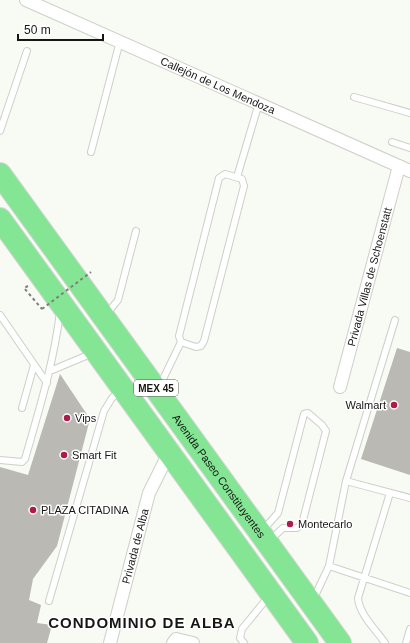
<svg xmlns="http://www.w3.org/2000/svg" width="410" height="643" font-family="Arial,sans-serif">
	<rect width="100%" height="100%" fill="#f8faf4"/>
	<path fill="#bab9b3" d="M397,348L410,352V475L361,459Z
		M60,374L90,419L57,546L33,579L29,600L41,605L37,623L52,625L47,643H0V467L28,475Z"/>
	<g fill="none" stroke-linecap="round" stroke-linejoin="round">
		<g stroke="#cdd0ca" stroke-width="8">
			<path id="lane" d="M354,97L410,113
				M0,131L27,51
				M392,142L410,148
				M91,152L120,41
				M225,174L242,179L244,186L204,341L201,346L196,347L181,342L179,336L219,178Z
				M237,177L259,103
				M0,315L47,383
				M106,315L118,300L136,231
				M50,371L93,353
				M161,388L164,377L181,342
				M22,408L34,365
				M0,460L22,462L25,459C39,410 54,362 60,312
				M346,481L395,320
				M263,530L278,513L304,414L308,413L322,425L326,431L302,524L297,528H283L270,540
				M329,566L346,481L410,498
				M314,598L329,566L410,593
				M49,601L104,411L112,398L120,391
				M244,643L240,638L242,629L269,596
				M385,643C376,630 359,614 358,598L390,493
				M406,643L410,629"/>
		</g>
		<g stroke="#cdd0ca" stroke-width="14">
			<g id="street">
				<path id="s1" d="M26,0L410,171"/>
				<path id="s2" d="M340,387L399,166"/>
				<path id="s3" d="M110,643L149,493L169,453"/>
				<path d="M173,643L176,639L193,643"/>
			</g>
		</g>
		<g stroke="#d5d5d5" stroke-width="24">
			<g id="highway">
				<path id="s4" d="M0,174L340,643"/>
				<path d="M0,219L307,643"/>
			</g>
		</g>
		<path stroke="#7e7f7c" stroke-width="2" stroke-dasharray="3 3" stroke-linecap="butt" d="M28,286L24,288L42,309"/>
		<use href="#lane" stroke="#fff" stroke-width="6"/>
		<use href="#street" stroke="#fff" stroke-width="12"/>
		<use href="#highway" stroke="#84e694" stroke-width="22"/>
		<path stroke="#7e7f7c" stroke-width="2" stroke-dasharray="3 3" stroke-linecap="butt" d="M42,309L91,272"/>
	</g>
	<g fill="#ad1b4d" stroke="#fff" stroke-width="1.5">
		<circle cx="394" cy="405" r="4"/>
		<circle cx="67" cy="418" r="4"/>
		<circle cx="64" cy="455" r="4"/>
		<circle cx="33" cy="510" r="4"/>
		<circle cx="290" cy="524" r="4"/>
	</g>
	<g text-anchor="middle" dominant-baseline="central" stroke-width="3" stroke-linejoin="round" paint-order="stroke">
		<rect fill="#fff" stroke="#5c5d5b" stroke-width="1" x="134" y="380" width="44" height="16" rx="3"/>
		<g font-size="10" font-weight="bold" fill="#161715">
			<text x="156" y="388">MEX 45</text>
		</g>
		<g font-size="11" fill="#161715" stroke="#fff">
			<text stroke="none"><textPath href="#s1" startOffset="210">Callejón de Los Mendoza</textPath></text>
			<text stroke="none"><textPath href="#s2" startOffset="114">Privada Villas de Schoenstatt</textPath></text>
			<text stroke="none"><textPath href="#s4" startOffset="373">Avenida Paseo Constituyentes</textPath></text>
			<text stroke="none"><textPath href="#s3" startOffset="100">Privada de Alba</textPath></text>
		</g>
		<g font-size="11" fill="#161715" stroke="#fff" text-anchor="start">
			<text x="386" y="405" text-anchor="end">Walmart</text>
			<text x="75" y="418">Vips</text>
			<text x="72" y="455">Smart Fit</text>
			<text x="41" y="510">PLAZA CITADINA</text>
			<text x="298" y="524">Montecarlo</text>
		</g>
		<g font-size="15" font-weight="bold" letter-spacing="1" fill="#161715" stroke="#fff">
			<text x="142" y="622">CONDOMINIO DE ALBA</text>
		</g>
	</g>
	<path d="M18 34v6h85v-6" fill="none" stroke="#161715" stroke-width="2"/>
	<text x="24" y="34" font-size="12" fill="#161715" stroke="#ffffff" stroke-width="3" paint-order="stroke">50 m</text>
</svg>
